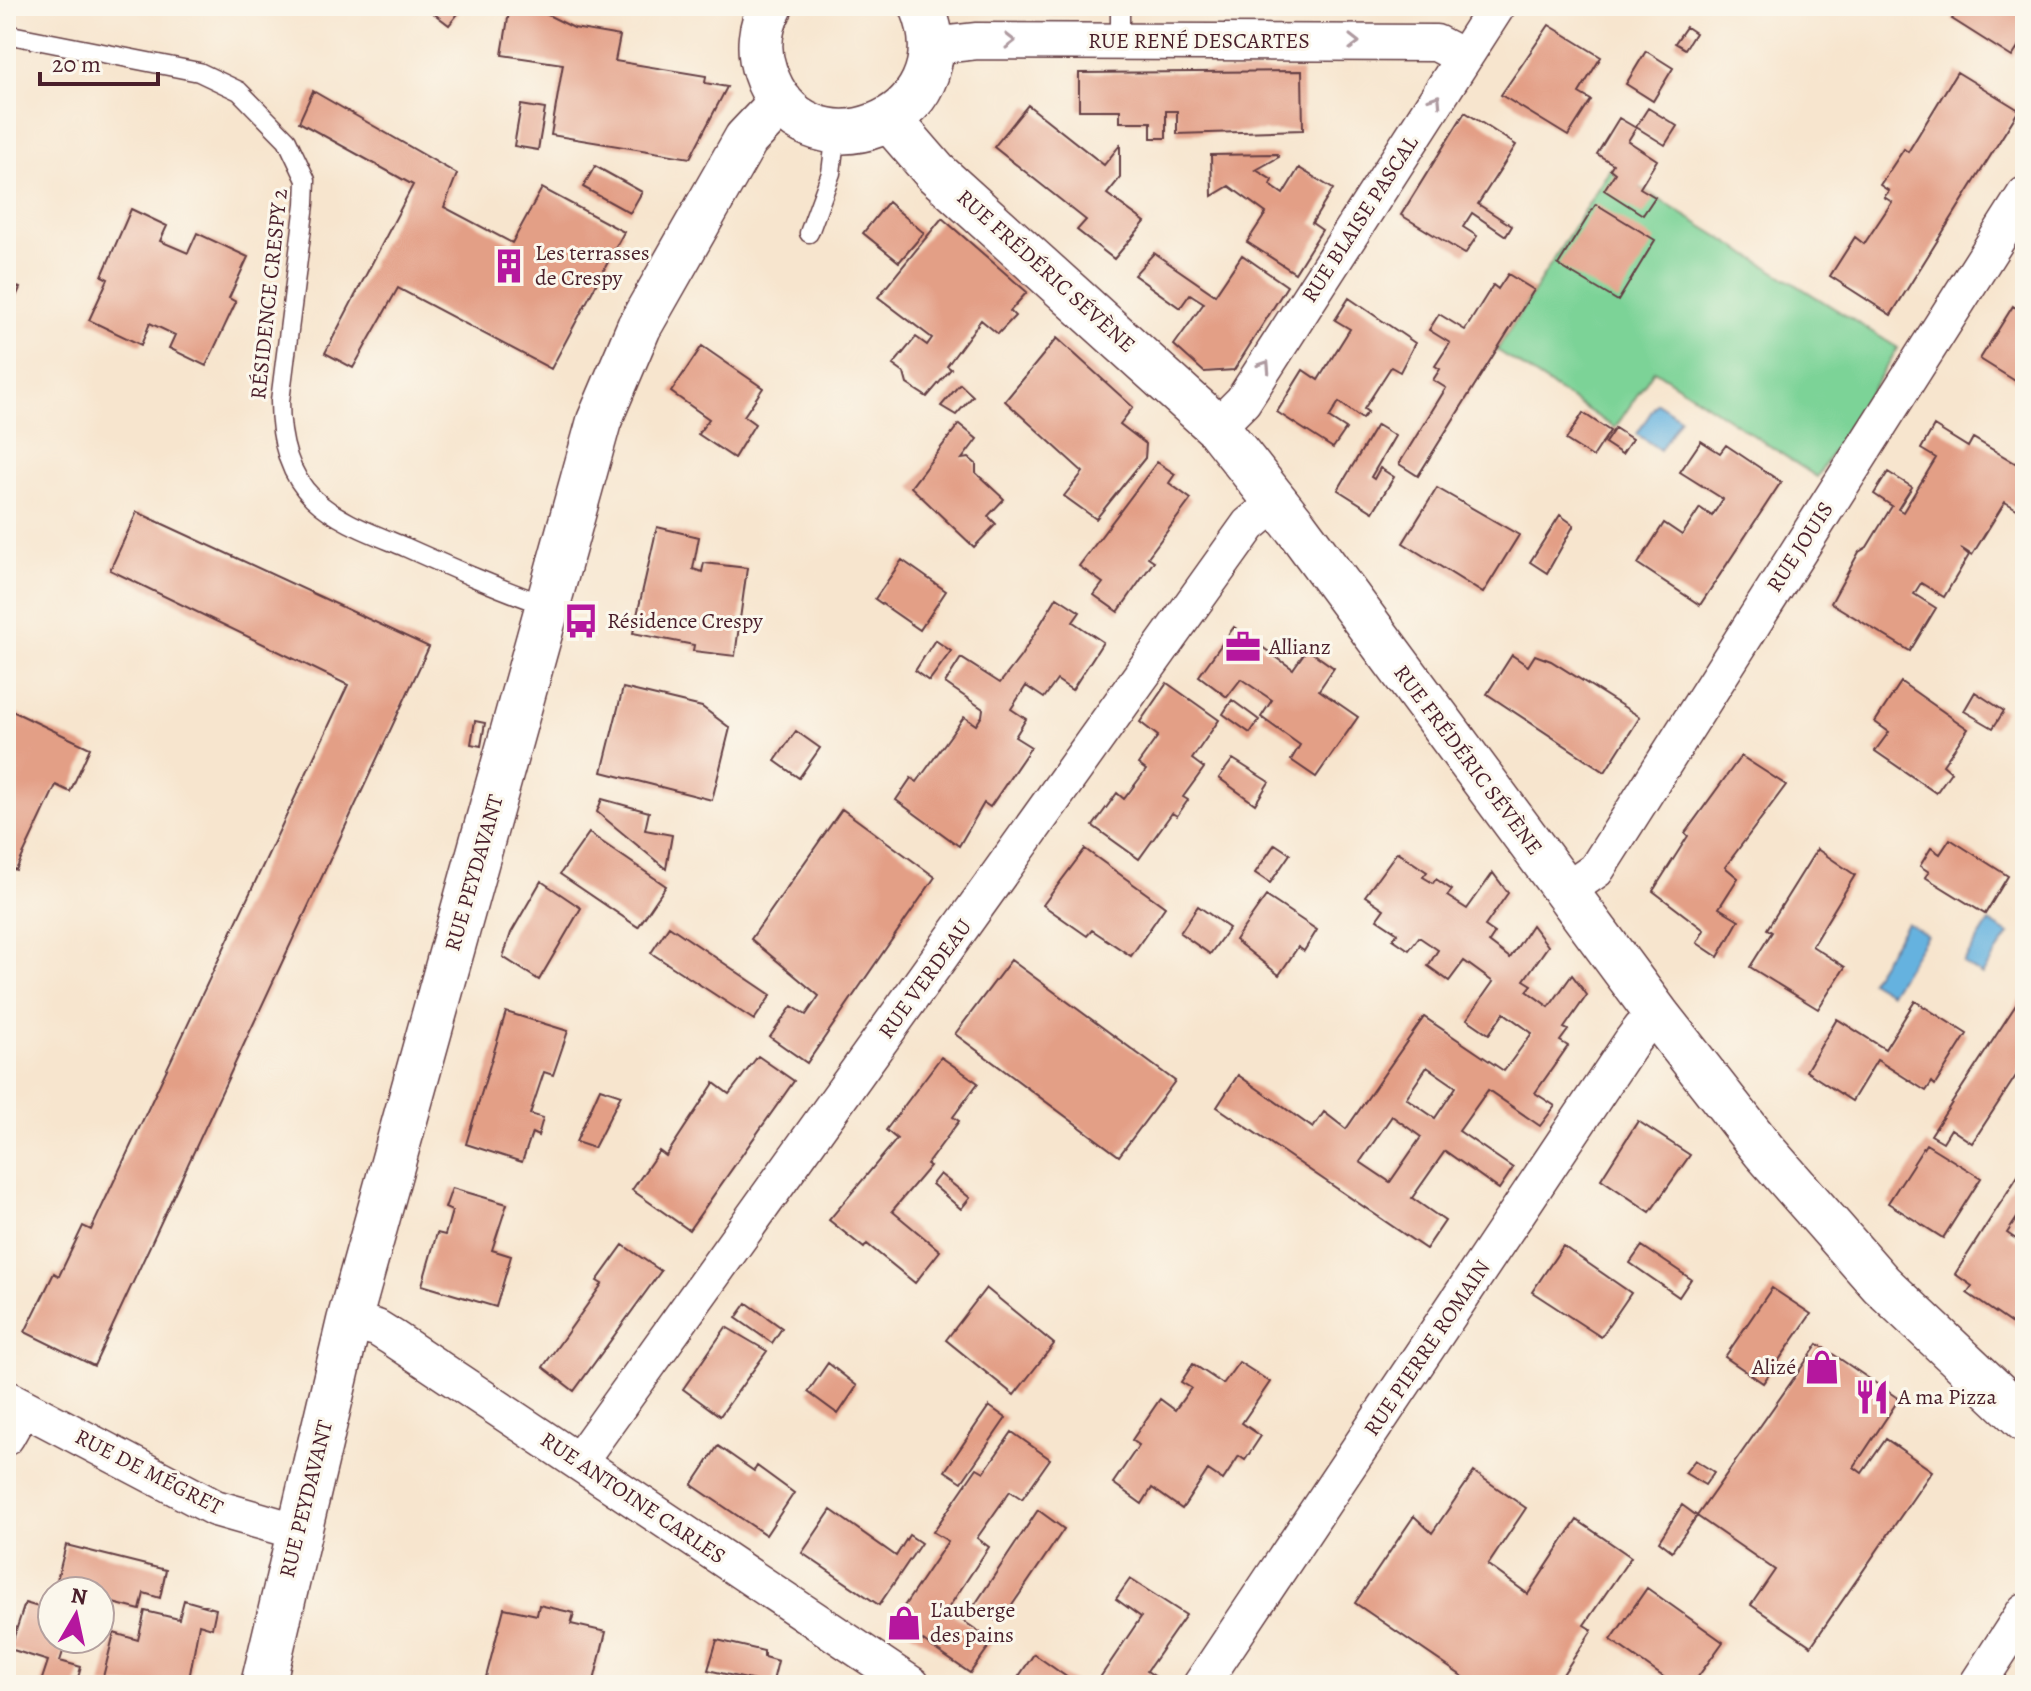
<svg xmlns="http://www.w3.org/2000/svg" width="2031" height="1691" font-family="Alegreya,serif">
	<rect width="100%" height="100%" fill="#fbf7ec"/>
	<filter id="ink" filterUnits="userSpaceOnUse"><feTurbulence type="fractalNoise" baseFrequency=".0125" numOctaves="2"/><feDisplacementMap in="SourceGraphic" scale="16" xChannelSelector="R" yChannelSelector="G"/><feConvolveMatrix kernelMatrix="1 2 1 2 8 2 1 2 1" color-interpolation-filters="sRGB"/></filter>
	<filter id="wash" filterUnits="userSpaceOnUse"><feTurbulence type="fractalNoise" baseFrequency=".006" numOctaves="4" result="noise"/><feDisplacementMap in="SourceGraphic" scale="32" xChannelSelector="R" yChannelSelector="G"/><feGaussianBlur stdDeviation="1.8" result="paint"/><feColorMatrix in="noise" values="0 0 0 0 0 0 0 0 0 0 0 0 0 0 0 0 0 1.4 0 .05"/><feComposite in="paint" operator="in"/></filter>
	<g filter="url(#wash)">
		<rect width="100%" height="100%" fill="#f7e5ce"/>
		<path fill="#7cd397" stroke="#637961" stroke-width="2" d="M1610,169L1898,348L1817,477L1654,370L1615,428L1497,350Z"/>
		<path fill="#65b2df" stroke="#586885" stroke-width="2" d="M1657,403L1680,418L1660,450L1637,434Z
			M1989,922L2009,934L1982,975L1963,963Z
			M1907,923L1927,935L1890,993L1870,981Z"/>
		<g id="blocks">
			<path fill="#e39f86" fill-rule="evenodd" d="M424,6H464L449,25Z
				M510,6H530L574,28L620,36L615,61L706,76L705,83L727,87L690,158L551,135L563,64L502,55Z
				M1048,6H1076V14L1049,15Z
				M1961,6L2025,7V37L2012,57L1952,19Z
				M1549,25L1601,57L1579,93L1591,100L1568,136L1501,95Z
				M1686,27L1695,33L1685,49L1675,43Z
				M1646,51L1673,68L1653,101L1626,84Z
				M1302,71L1303,130L1177,134V111H1166V138H1151V122H1120V110H1079V73Z
				M1957,72L2019,110L1891,315L1830,276L1855,237L1864,244L1892,202L1884,197L1889,191L1880,185L1904,149L1908,152Z
				M313,91L457,174L444,207L512,243L542,188L624,232L551,369L398,288L353,368L325,353L413,185L299,122Z
				M521,105L545,109L538,150L514,146Z
				M1028,105L1104,165L1120,145V178L1107,194L1145,222L1114,259L1077,230L1086,220L994,147Z
				M1648,108L1677,126L1665,145L1636,127Z
				M1465,112L1516,145L1478,204L1512,226L1506,236L1472,213L1463,227L1477,236L1465,254L1401,215Z
				M1619,118L1636,128L1628,141L1657,160L1640,188L1655,197L1643,215L1604,190L1615,173L1610,169L1613,164L1597,154Z
				M1277,154L1279,157L1256,170L1272,180L1270,185L1283,194L1299,168L1333,189L1312,223L1322,230L1295,273L1247,242L1266,213L1229,186L1212,196L1211,155Z
				M595,166L642,192L630,213L583,187Z
				M888,202L924,233L899,262L863,233Z
				M1596,204L1655,240L1618,301L1558,265Z
				M131,209L167,226L160,241L188,253L197,233L248,257L229,298L236,302L206,366L169,348L175,335L150,323L141,345L89,320L108,279L102,276Z
				M942,218L1027,292L1010,311L1015,316L998,334L981,320L947,366L951,369L927,397L907,384L904,373L893,365L916,337L927,345L932,338L878,297Z
				M1154,253L1215,295L1242,255L1287,286L1234,370L1204,372L1174,345L1204,303L1190,294L1180,308L1134,275Z
				M1508,274L1534,290L1418,476L1399,464L1446,388L1433,380L1440,369L1435,366L1450,343L1429,330L1439,314L1465,330L1493,285L1498,289Z
				M6,282L20,288L6,318Z
				M1349,298L1415,343L1400,372L1391,367L1364,409L1368,412L1362,419L1339,402L1329,418L1346,429L1333,448L1277,412L1303,370L1318,380L1350,329L1335,320Z
				M2013,306L2025,314V387L1980,359Z
				M1057,338L1133,407L1120,424L1146,444L1145,458L1096,519L1064,496L1083,472L1005,401Z
				M702,346L763,388L744,416L755,424L734,458L698,434L709,419L671,392Z
				M960,384L973,396L956,415L941,406Z
				M1583,413L1610,431L1593,457L1566,440Z
				M959,424L977,439L962,459L969,458L976,464V473L1004,499L988,516L996,524L974,547L911,487Z
				M1377,425L1395,436L1371,477L1374,479L1380,468L1394,477L1373,512L1338,490Z
				M1934,426L1968,447L1973,438L2025,469V503L2020,511L2005,502L1972,555L1961,548L1969,555L1944,597L1921,583L1914,594L1936,608L1910,651L1831,603L1859,552L1867,547L1892,506L1874,494L1888,472L1912,487L1898,509L1903,512L1936,458L1921,449Z
				M1615,428L1632,439L1622,454L1605,443Z
				M1701,441L1720,453L1726,445L1781,482L1700,605L1638,564L1664,523L1682,535L1700,508L1712,516L1723,499L1680,472Z
				M1157,462L1175,474L1169,483L1191,499L1148,557L1154,561L1118,612L1094,595L1103,583L1079,566Z
				M1437,488L1519,535L1483,593L1403,543Z
				M137,512L429,647L94,1366L25,1332L54,1273L59,1276L83,1226L91,1230L348,685L110,570Z
				M1560,515L1574,525L1547,573L1530,562Z
				M657,527L699,537L693,569L702,572L704,563L747,568L735,656L693,651L694,645L633,633Z
				M902,560L946,591L920,630L875,599Z
				M1057,597L1080,612L1073,622L1103,642L1072,690L1057,680L1044,698L1026,686L1011,709L1026,719L1015,737L1031,747L990,807L984,803L959,846L896,800L911,778L917,782L964,717L976,725L982,716L983,709L945,683L961,658L1000,683L1021,656Z
				M1234,627L1293,669L1307,649L1334,668L1319,690L1358,717L1316,777L1291,760L1300,745L1261,717L1272,700L1241,679L1227,697L1199,676Z
				M935,640L951,651L929,681L915,671Z
				M1512,655L1528,666L1535,655L1551,661L1640,717L1605,772L1487,694Z
				M1901,682L1968,729L1943,765L1951,772L1936,793L1875,751L1889,732L1875,722Z
				M1167,683L1219,720L1192,759L1204,768L1183,797L1188,800L1177,816L1172,813L1139,859L1093,826L1117,793L1124,799L1146,770L1138,764L1158,736L1140,722Z
				M623,688L702,707L730,728L712,800L602,772Z
				M1975,692L2004,711L1993,728L1964,711Z
				M1232,700L1259,720L1250,733L1223,714Z
				M6,708L90,748L70,792L56,785L16,870L6,866Z
				M475,721L485,723L481,746L471,744Z
				M796,731L820,748L799,778L775,761Z
				M1741,756L1786,785L1725,867L1738,878L1719,908L1739,920L1718,957L1697,943L1704,930L1653,891L1688,836L1685,833Z
				M1233,759L1269,782L1255,804L1219,778Z
				M602,799L649,812L645,830L672,835L666,869L597,812Z
				M842,809L935,877L807,1063L770,1037L792,1006L806,1015L819,996L751,939Z
				M589,833L666,886L638,927L560,874Z
				M1950,839L2008,876L1985,914L1925,877L1929,872L1920,866L1931,848L1940,854Z
				M1275,844L1290,854L1270,883L1255,873Z
				M1085,849L1165,907L1131,956L1092,930L1087,936L1043,905Z
				M1817,849L1855,875L1812,946L1845,967L1818,1009L1750,967L1772,932L1767,929Z
				M1397,852L1427,872L1423,877L1433,883L1436,879L1452,890L1447,896L1467,909L1493,873L1508,893L1485,926L1495,933L1489,942L1510,958L1532,925L1548,946L1524,980L1532,985L1527,991L1549,1007L1572,975L1587,995L1564,1028L1568,1030L1560,1041L1568,1046L1535,1093L1555,1106L1540,1126L1488,1090L1459,1131L1513,1168L1499,1189L1445,1151L1412,1198L1445,1221L1426,1249L1217,1107L1238,1075L1313,1128L1324,1112L1346,1129L1424,1017L1504,1071L1532,1033L1504,1013L1489,1034L1467,1019L1493,982L1464,961L1449,981L1428,966L1438,950L1419,937L1409,950L1393,939L1398,933L1377,919L1384,909L1365,896ZM1427,1067L1456,1087L1435,1118L1406,1098ZM1392,1116L1421,1137L1390,1182L1360,1162Z
				M541,881L581,908L539,980L503,957L511,933Z
				M1266,896L1317,930L1304,951L1298,947L1279,975L1235,940Z
				M1198,906L1229,928L1210,954L1180,933Z
				M669,926L771,995L754,1020L651,953Z
				M1011,960L1175,1081L1119,1156L955,1034Z
				M2025,991V1062L1972,1143L1951,1129L1943,1142L1931,1135Z
				M1915,1001L1967,1034L1935,1085L1932,1082L1926,1091L1877,1060L1852,1101L1806,1071L1837,1019L1885,1049Z
				M506,1012L568,1031L553,1075L544,1072L530,1114L543,1118L538,1136L532,1133L522,1162L466,1144Z
				M758,1056L794,1081L689,1230L632,1190L659,1151L666,1156L714,1083L729,1094Z
				M941,1057L978,1083L953,1117L959,1121L927,1164L930,1166L892,1211L940,1251L915,1283L867,1244L864,1248L829,1220L897,1139L886,1130Z
				M600,1088L621,1095L594,1148L576,1142Z
				M1638,1121L1690,1155L1650,1212L1601,1179Z
				M1926,1144L1981,1178L1943,1238L1888,1203Z
				M2023,1168L2025,1206L2007,1233L2025,1245V1333L1967,1293L1972,1286L1955,1274Z
				M940,1174L970,1198L961,1209L932,1184Z
				M452,1188L507,1204L492,1250L511,1256L496,1307L422,1285L437,1233L445,1235L452,1211L445,1208Z
				M623,1245L661,1271L574,1391L543,1367L602,1284L597,1281Z
				M1563,1246L1631,1293L1601,1337L1532,1292Z
				M1642,1246L1691,1279L1679,1297L1630,1263Z
				M986,1288L1054,1344L1014,1395L946,1340Z
				M1772,1288L1811,1314L1763,1383L1725,1357Z
				M747,1303L782,1328L772,1343L736,1318Z
				M726,1327L767,1351L720,1416L683,1389Z
				M1818,1344L1899,1399L1854,1467L1862,1473L1886,1439L1932,1471L1811,1646L1751,1605L1775,1570L1697,1516Z
				M1239,1362L1270,1382L1242,1423L1261,1436L1245,1460L1239,1456L1223,1480L1208,1470L1182,1509L1152,1488L1142,1504L1113,1483L1139,1445L1132,1440L1160,1399L1175,1410L1191,1388L1181,1382L1193,1364L1223,1384Z
				M828,1363L857,1386L838,1414L808,1392Z
				M989,1406L1006,1418L962,1482L945,1471Z
				M1012,1432L1050,1459L1022,1499L1010,1491L977,1538L989,1547L947,1610L993,1641L970,1673L894,1621L948,1541L933,1532L977,1468L984,1472Z
				M718,1446L754,1471L757,1466L794,1493L766,1535L692,1485Z
				M1695,1460L1714,1472L1705,1485L1685,1473Z
				M1474,1472L1526,1508L1488,1565L1528,1594L1577,1520L1631,1557L1584,1625L1592,1630L1556,1685H1475L1355,1603L1414,1516L1432,1533Z
				M1682,1505L1697,1516L1672,1551L1659,1541Z
				M831,1510L896,1556L909,1535L921,1543L879,1605L802,1553Z
				M1038,1510L1064,1529L1000,1623L974,1606Z
				M66,1545L166,1570L160,1598L144,1593L140,1610L109,1602L110,1599L100,1597V1591L55,1588Z
				M1130,1579L1186,1615L1147,1671L1162,1681L1160,1685H1095L1141,1617L1116,1599Z
				M1647,1588L1723,1642L1692,1685H1675L1611,1640Z
				M184,1600L216,1609L212,1628L199,1624L188,1685H101L114,1633L138,1640L145,1611L179,1619Z
				M25,1603L52,1611V1639H67L60,1661L81,1667L76,1685H40L48,1661L10,1649Z
				M539,1605L574,1613L571,1624L606,1632L593,1685H484L504,1608L537,1615Z
				M717,1640L764,1651V1657L778,1661L772,1685H754L755,1681L708,1670Z
				M1034,1654L1078,1685H1013Z"/>
		</g>
	</g>
	<g filter="url(#ink)">
		<use href="#blocks" fill-opacity="0" stroke="#643d43" stroke-width="2"/>
		<g fill="none" stroke-linecap="round" stroke-linejoin="round">
			<g stroke="#643d43" stroke-width="21">
				<path id="service" d="M1120,6V40
					M6,34L199,72L239,91L287,140L306,180L305,204L280,401C280,435 287,473 313,498C338,522 374,534 405,547C452,568 499,589 548,606
					M809,233L831,173L836,131"/>
			</g>
			<g stroke="#643d43" stroke-width="39">
				<path id="minor" d="M932,46L977,41L1436,43L1463,57
					M1217,427L1243,401L1497,6
					M1566,891L1596,870L2025,195
					M349,1321L377,1328L393,1338L912,1685
					M6,1398L215,1508L299,1532
					M6,1437L23,1407
					M579,1461L1249,525L1277,502
					M1201,1685L1632,1041L1642,1028L1659,1017
					M1977,1685L2025,1611"/>
			</g>
			<g stroke="#643d43" stroke-width="47">
				<path id="tertiary" d="M771,6C760,26 757,50 765,72C801,184 971,124 922,6
					M890,120L935,172L1217,427L1296,527L1659,1017L1764,1151L1881,1284L2025,1420
					M263,1685L349,1321L599,421L639,327L746,139L781,102"/>
			</g>
			<use href="#service" stroke="#fff" stroke-width="18"/>
			<use href="#minor" stroke="#fff" stroke-width="36"/>
			<use href="#tertiary" stroke="#fff" stroke-width="44"/>
		</g>
		<defs><path id="oneway-chevron" d="M-2-3.5L2.5 0L-2 3.5" fill="none" stroke-width="1.6" stroke-linecap="round" stroke-linejoin="round" transform="scale(2)"/></defs>
		<g stroke="#ae9aa0">
			<use href="#oneway-chevron" transform="translate(1010 41)"/>
			<use href="#oneway-chevron" transform="translate(1354 42)"/>
			<use href="#oneway-chevron" transform="translate(1436 100) rotate(-57)"/>
			<use href="#oneway-chevron" transform="translate(1265 366) rotate(-57)"/>
		</g>
	</g>
	<defs>
		<g id="building-bare" transform="scale(2.76)"><path d="M-4-6H4V6H1V3H-1V6H-4ZM-2.5-4.3h1.7v1.8h-1.7ZM.8-4.3h1.7v1.8H.8ZM-2.5-1h1.7V.8h-1.7ZM.8-1h1.7V.8H.8Z" fill="#b5179e" stroke="#fbf7ec" stroke-width="2.5" paint-order="stroke"/></g>
		<g id="bus-bare" transform="scale(2.76)"><path d="M-5-6H5V4H4V6H2V4H-2V6H-4V4H-5ZM-3.5-4V0h7V-4ZM-3.5 1.2v1.5H-2V1.2ZM2 1.2v1.5H3.5V1.2Z" fill="#b5179e" stroke="#fbf7ec" stroke-width="2.5" paint-order="stroke"/></g>
		<g id="office-bare" transform="scale(2.76)"><path d="M-6-3h4V-5.5h4V-3h4V5H-6ZM-1-4.5V-3h2v-1.5ZM-6 0V1H6V0Z" fill="#b5179e" stroke="#fbf7ec" stroke-width="2.5" paint-order="stroke"/></g>
		<g id="shop-bare" transform="scale(2.76)"><path d="M-5-2.5h2.3a2.7 3.5 0 0 1 5.4 0H5L5.5 6h-11ZM-1.5-2.5h3a1.5 2.3 0 0 0-3 0Z" fill="#b5179e" stroke="#fbf7ec" stroke-width="2.5" paint-order="stroke"/></g>
		<g id="restaurant-bare" transform="scale(2.76)"><path d="M-5-6h1v4h1v-4h1v4h1v-4h1v5L-1.5 .5V6h-2V.5L-5-1ZM5-6V6H3V1.5H1.5Q1.5-4 5-6Z" fill="#b5179e" stroke="#fbf7ec" stroke-width="2.5" paint-order="stroke"/></g>
	</defs>
	<g fill-rule="evenodd">
		<use href="#building-bare" x="509" y="266"/>
		<use href="#bus-bare" x="581" y="621"/>
		<use href="#office-bare" x="1243" y="647"/>
		<use href="#shop-bare" x="1822" y="1367"/>
		<use href="#restaurant-bare" x="1872" y="1397"/>
		<use href="#shop-bare" x="904" y="1623"/>
	</g>
	<g text-anchor="middle" dominant-baseline="central" stroke-width="6" stroke-linejoin="round" paint-order="stroke">
		<g font-size="22" fill="#4a1f2b" stroke="#fbf7ec">
			<text x="1199" y="41">RUE RENÉ DESCARTES</text>
			<text transform="translate(1360 219) rotate(-57)">RUE BLAISE PASCAL</text>
			<text transform="translate(1046 271) rotate(42)">RUE FRÉDÉRIC SÉVÈNE</text>
			<text transform="translate(269 294) rotate(-84)">RÉSIDENCE CRESPY 2</text>
			<text transform="translate(1800 547) rotate(-57)">RUE JOUIS</text>
			<text transform="translate(1468 760) rotate(53)">RUE FRÉDÉRIC SÉVÈNE</text>
			<text transform="translate(474 873) rotate(-74)">RUE PEYDAVANT</text>
			<text transform="translate(925 979) rotate(-54)">RUE VERDEAU</text>
			<text transform="translate(1427 1348) rotate(-56)">RUE PIERRE ROMAIN</text>
			<text transform="translate(149 1472) rotate(27)">RUE DE MÉGRET</text>
			<text transform="translate(633 1498) rotate(34)">RUE ANTOINE CARLES</text>
			<text transform="translate(306 1499) rotate(-76)">RUE PEYDAVANT</text>
		</g>
		<g font-size="22" fill="#4a1f2b" stroke="#fbf7ec" text-anchor="start">
			<text x="535" y="253">Les terrasses<tspan x="535" dy="25">de Crespy</tspan></text>
			<text x="607" y="621">Résidence Crespy</text>
			<text x="1269" y="647">Allianz</text>
			<text x="1796" y="1367" text-anchor="end">Alizé</text>
			<text x="1898" y="1397">A ma Pizza</text>
			<text x="930" y="1610">L'auberge<tspan x="930" dy="25">des pains</tspan></text>
		</g>
	</g>
	<rect width="2031" height="1691" fill="none" stroke="#fbf7ec" stroke-width="32"/>
	<g transform="translate(76 1615) rotate(9)"><circle r="38" fill="#fbf7ec" stroke="#b4a19f" stroke-width="2"/>
	<path d="M0-6L14 30L0 20L-14 30Z" fill="#b5179e"/>
	<text y="-12" font-size="22" font-weight="bold" text-anchor="middle" fill="#4a1f2b">N</text>
	</g>
	<path d="M40 72v12h118v-12" fill="none" stroke="#4a1f2b" stroke-width="4"/>
	<text x="52" y="72" font-size="24" fill="#4a1f2b" stroke="#fbf7ec" stroke-width="6" paint-order="stroke">20 m</text>
</svg>
